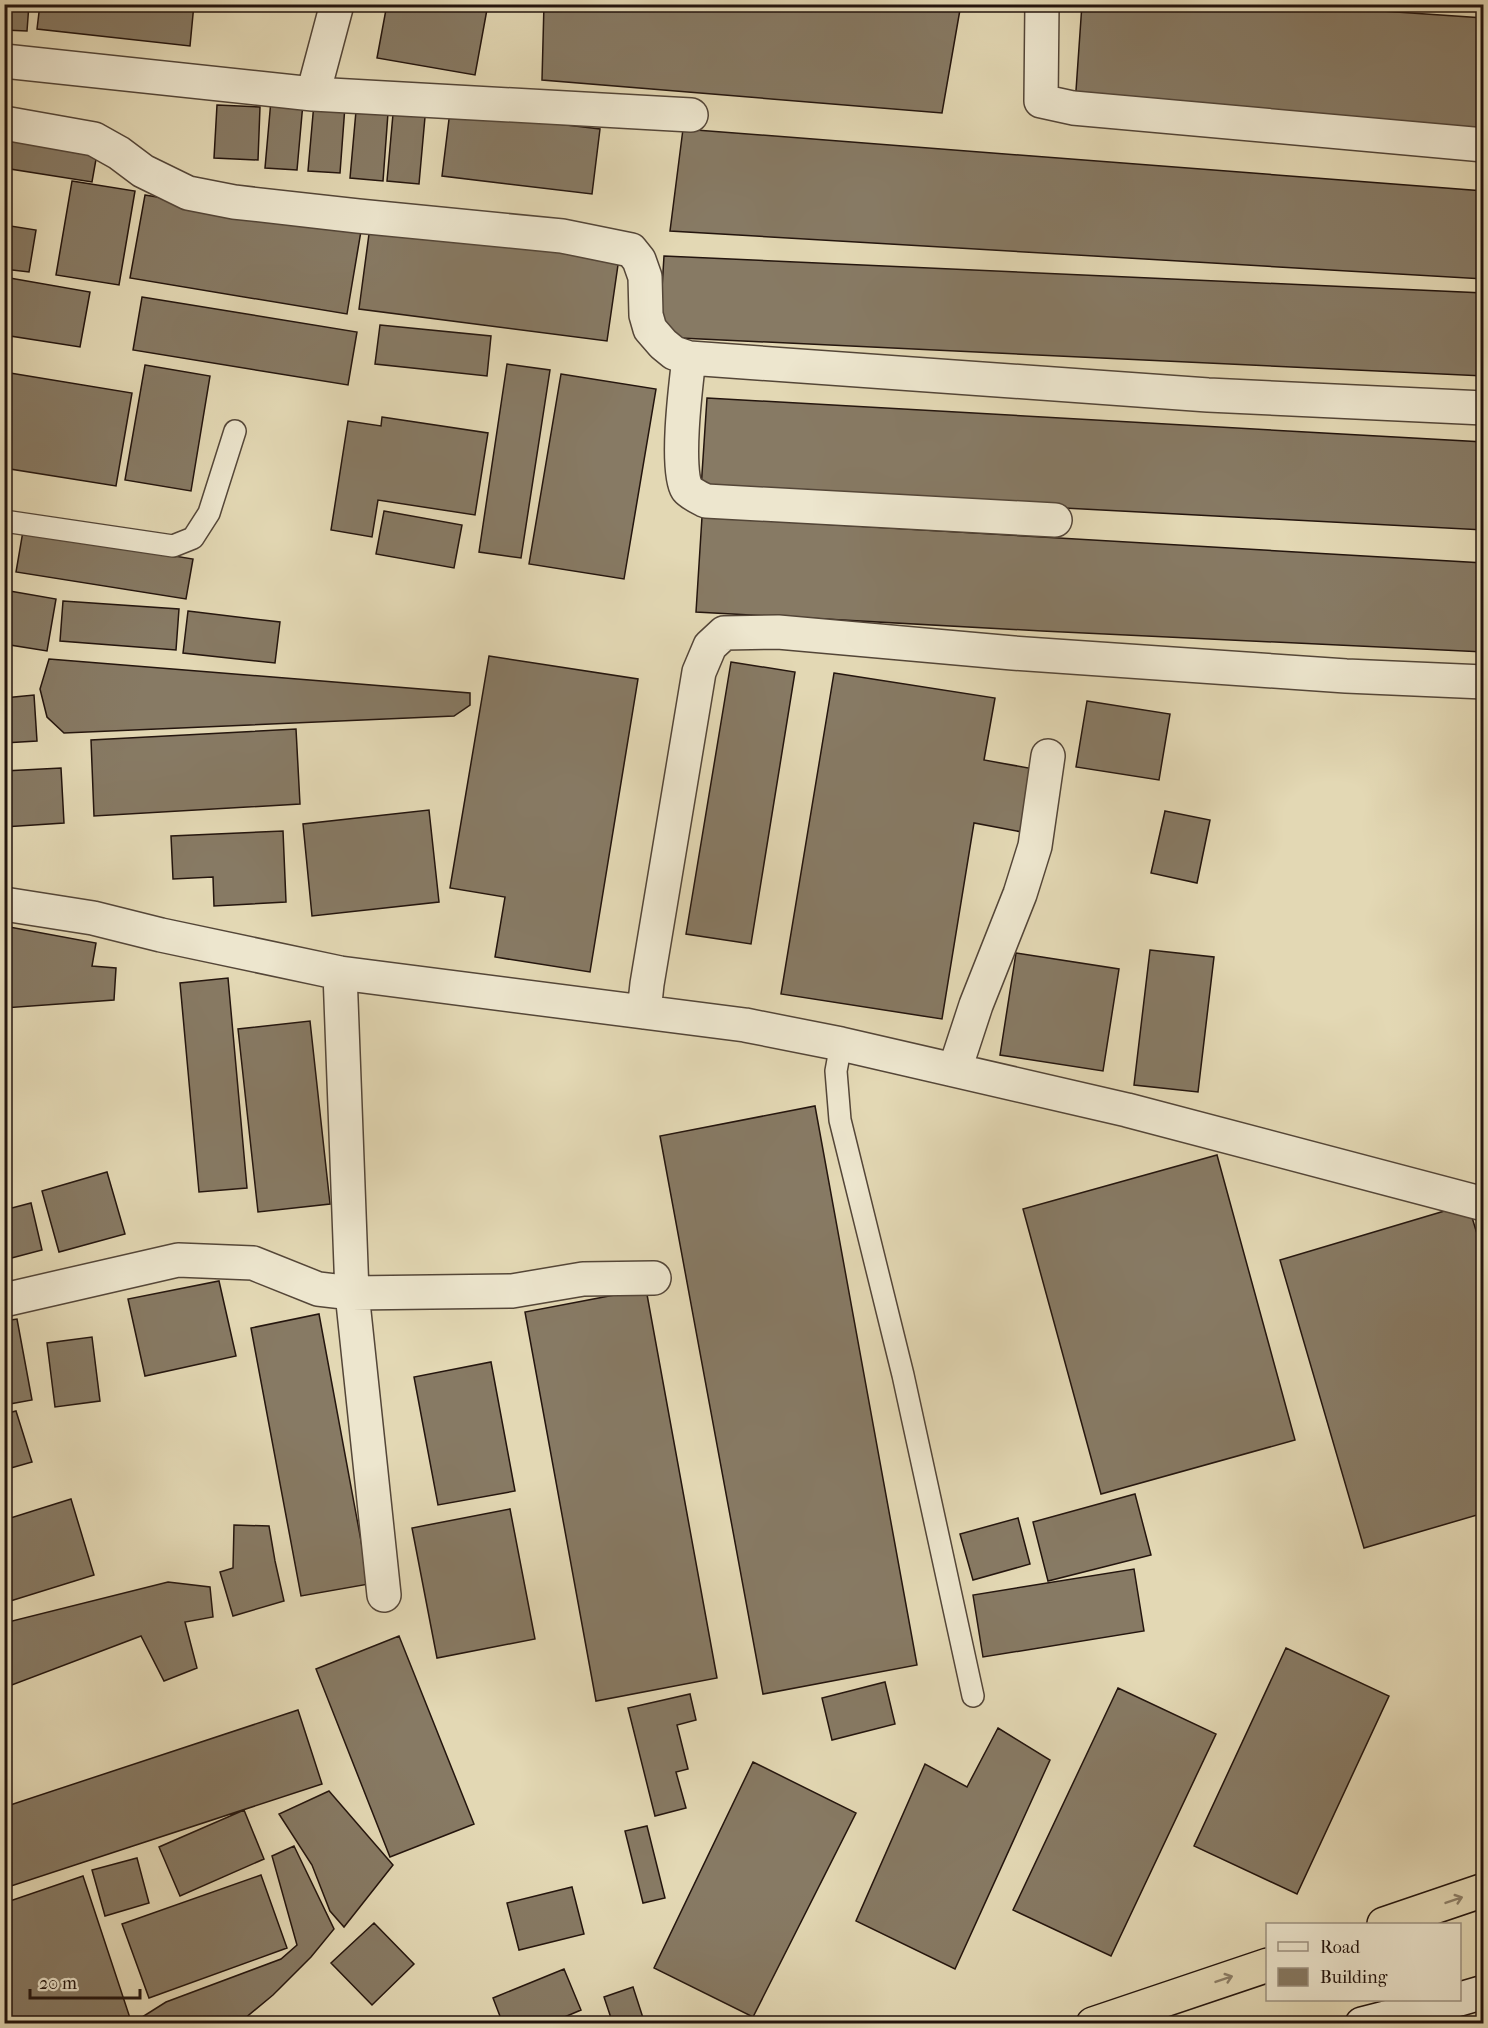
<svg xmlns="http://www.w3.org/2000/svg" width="1488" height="2028" font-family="'IM FELL French Canon',serif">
	<rect width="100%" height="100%" fill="#e3d8b4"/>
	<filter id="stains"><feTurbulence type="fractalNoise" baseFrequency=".00333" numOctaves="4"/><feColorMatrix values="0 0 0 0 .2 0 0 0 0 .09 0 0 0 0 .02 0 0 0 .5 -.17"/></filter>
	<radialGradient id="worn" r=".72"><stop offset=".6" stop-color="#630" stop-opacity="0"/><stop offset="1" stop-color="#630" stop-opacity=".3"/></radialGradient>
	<path fill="#877a64" stroke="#24150e" stroke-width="1.5" d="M4,4H29L27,31L4,30Z
		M40,4H194L190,46L37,29Z
		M387,4H488L475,75L377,58Z
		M544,4H961L942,113L542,80Z
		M1082,4H1279L1484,18V133L1075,105Z
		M271,100L303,103L297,170L265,168Z
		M314,103L345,106L340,173L308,171Z
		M217,105L260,107L258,160L214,158Z
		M356,111L388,113L383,181L350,178Z
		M450,111L600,129L592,194L442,176Z
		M393,114L425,117L419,184L387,181Z
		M683,129L1484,191V279L670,231Z
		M4,133L98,148L92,182L4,168Z
		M72,181L135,191L119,285L56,275Z
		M145,195L361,231L347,314L130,278Z
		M371,219L620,251L607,341L359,309Z
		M4,225L36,230L29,272L4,269Z
		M664,256L1484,293V376L659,337Z
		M4,277L90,292L80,347L4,335Z
		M142,297L357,332L348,385L133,350Z
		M380,325L491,336L487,376L375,364Z
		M507,364L550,370L521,558L479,552Z
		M145,365L210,376L191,491L125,480Z
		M4,372L132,393L116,486L4,468Z
		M561,374L656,389L624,579L529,564Z
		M707,398L1484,442V530L701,489Z
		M382,417L488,433L475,515L378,500L372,537L331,530L348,421L381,426Z
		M384,511L462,525L454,568L376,554Z
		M702,517L1484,563V652L1042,631L696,612Z
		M4,531L11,532L4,571Z
		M23,531L193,559L186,599L16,572Z
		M4,590L56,599L47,651L4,644Z
		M63,601L179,609L176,650L60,641Z
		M188,611L280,622L275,663L183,653Z
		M489,656L638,679L590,972L495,957L505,897L450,888Z
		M49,659L470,693V705L454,716L64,733L47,717L40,689Z
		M731,662L795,672L751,944L686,934Z
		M834,673L995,698L984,760L1034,769L1022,832L974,823L942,1019L781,994Z
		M34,695L37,741L4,743V698Z
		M1087,701L1170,714L1159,780L1076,767Z
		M296,729L300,804L94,816L91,740Z
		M61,768L64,823L4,827V771Z
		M429,810L439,902L312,916L303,824Z
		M1165,811L1210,820L1197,883L1151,873Z
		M283,831L286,902L214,906L213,877L173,879L171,836Z
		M4,926L96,943L92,966L116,968L114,1000L4,1008Z
		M1150,950L1214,957L1198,1092L1134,1085Z
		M1016,953L1119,969L1103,1071L1000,1055Z
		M228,978L247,1188L199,1192L180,983Z
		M310,1021L330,1204L258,1212L238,1029Z
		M815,1106L917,1665L763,1694L660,1136Z
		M1217,1155L1295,1440L1101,1494L1023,1209Z
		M107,1172L125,1234L59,1252L42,1191Z
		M31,1203L42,1250L4,1260V1210Z
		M1468,1204L1484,1257V1513L1364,1548L1280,1260Z
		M219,1281L236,1356L145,1376L128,1299Z
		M646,1289L717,1678L596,1701L525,1312Z
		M319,1314L369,1584L301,1596L251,1328Z
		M17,1319L32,1400L4,1405V1321Z
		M92,1337L100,1401L55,1407L47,1343Z
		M491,1362L515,1491L438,1505L414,1377Z
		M16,1411L32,1462L4,1470V1414Z
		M1135,1494L1151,1555L1048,1581L1033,1522Z
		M71,1499L94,1575L4,1603V1520Z
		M510,1509L535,1639L437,1658L412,1528Z
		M1018,1518L1030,1564L973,1580L960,1534Z
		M234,1525L269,1526L275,1561L284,1601L233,1616L220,1572L233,1568Z
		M1134,1569L1144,1631L983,1657L973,1595Z
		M168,1582L210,1587L213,1617L185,1622L197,1668L164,1681L141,1636L4,1688V1623Z
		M399,1636L474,1824L390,1857L316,1669Z
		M1286,1648L1389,1696L1297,1894L1194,1846Z
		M885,1682L895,1724L832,1740L822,1698Z
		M1118,1688L1216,1734L1111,1956L1013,1910Z
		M690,1694L696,1720L677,1725L688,1769L676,1772L686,1808L655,1816L628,1708Z
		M298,1710L322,1784L5,1888L4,1807Z
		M998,1728L1050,1760L955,1969L856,1921L925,1764L967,1787Z
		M753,1762L856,1813L753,2017L654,1968Z
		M329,1791L393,1865L344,1927L330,1911L312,1865L279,1814Z
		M244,1810L264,1859L180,1896L159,1847Z
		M647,1826L665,1898L643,1903L625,1831Z
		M294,1846L334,1929L311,1957L273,1995L238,2024H131L166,2002L281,1959L297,1945L272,1856Z
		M137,1858L149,1903L105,1916L92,1870Z
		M261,1875L287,1948L149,1998L122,1924Z
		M83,1876L131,2021L123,2024H14L4,1996V1903Z
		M572,1887L584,1934L519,1950L507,1903Z
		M374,1923L414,1964L372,2005L331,1963Z
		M564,1969L581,2010L548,2024H503L493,1998Z
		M633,1987L645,2024H613L604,1997Z"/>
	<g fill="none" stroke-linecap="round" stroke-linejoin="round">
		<g stroke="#544638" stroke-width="24">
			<path id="service" d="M4,521L173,546L193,538L209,513L235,431
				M841,1044L836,1071L840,1120L903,1375L973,1696"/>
		</g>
		<g stroke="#544638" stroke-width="36">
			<path id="minor" d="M1042,4L1041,101L1073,108L1484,145
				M4,61L313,94L691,115
				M313,94L337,4
				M4,123L94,139L119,153L143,171L188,193L234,202L358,216L562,236L631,250L639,260L645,277L646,315L650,329L663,344L674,353L689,358L1208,395L1484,408
				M689,358C686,383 675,470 687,489C691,494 700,498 706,501L1055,520
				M4,904L93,918L161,935L340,973L745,1025L841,1044L1127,1110L1484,1204
				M340,973L352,1293L384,1595
				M644,1012L647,984L699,672L710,646L724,633L778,632L1013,653L1346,676L1484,682
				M955,1069L976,1005L1020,894L1035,846L1048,756
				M4,1300L178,1260L253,1263L318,1289L352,1293L512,1291L583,1279L654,1278"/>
		</g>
		<g stroke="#24150e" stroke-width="36">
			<path id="secondary" d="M1460,1999L1484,1992
				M1362,2024L1456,2000"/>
		</g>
		<g stroke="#24150e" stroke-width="36">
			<path id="motorway" d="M1384,1924L1484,1890
				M1093,2024L1268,1965"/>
		</g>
		<use href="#service" stroke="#ede6ce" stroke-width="21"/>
		<use href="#minor" stroke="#ede6ce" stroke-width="33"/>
		<use href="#secondary" stroke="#ede6ce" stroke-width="33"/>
		<use href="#motorway" stroke="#e3d8b4" stroke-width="33"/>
	</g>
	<defs><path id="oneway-shaft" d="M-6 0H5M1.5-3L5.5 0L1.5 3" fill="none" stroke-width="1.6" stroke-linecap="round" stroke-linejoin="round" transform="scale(1.5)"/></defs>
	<g stroke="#8d8069">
		<use href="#oneway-shaft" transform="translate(1454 1900) rotate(-19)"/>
		<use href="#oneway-shaft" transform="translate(1224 1979) rotate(-19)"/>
	</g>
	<rect width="1488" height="2028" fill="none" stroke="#e3d8b4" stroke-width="24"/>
	<rect x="6" y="6" width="1476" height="2016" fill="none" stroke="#24150e" stroke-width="3"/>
	<rect x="12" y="12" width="1464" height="2004" fill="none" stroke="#24150e" stroke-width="1.5"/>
	<rect x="1266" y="1923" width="195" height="78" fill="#ede6ce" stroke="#9d9281" stroke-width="1.5"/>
	<rect x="1278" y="1942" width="30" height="9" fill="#ede6ce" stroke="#9d9281" stroke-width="1.5"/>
	<text x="1320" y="1953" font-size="18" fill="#24150e">Road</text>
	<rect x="1278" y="1968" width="30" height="18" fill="#877a64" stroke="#9d9281" stroke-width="1.5"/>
	<text x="1320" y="1983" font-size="18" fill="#24150e">Building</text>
	<path d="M30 1989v9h110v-9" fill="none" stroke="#24150e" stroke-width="3"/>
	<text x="39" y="1989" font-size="18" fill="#24150e" stroke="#ede6ce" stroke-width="4.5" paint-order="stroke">20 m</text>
	<rect width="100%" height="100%" filter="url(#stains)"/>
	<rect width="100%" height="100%" fill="url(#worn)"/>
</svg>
